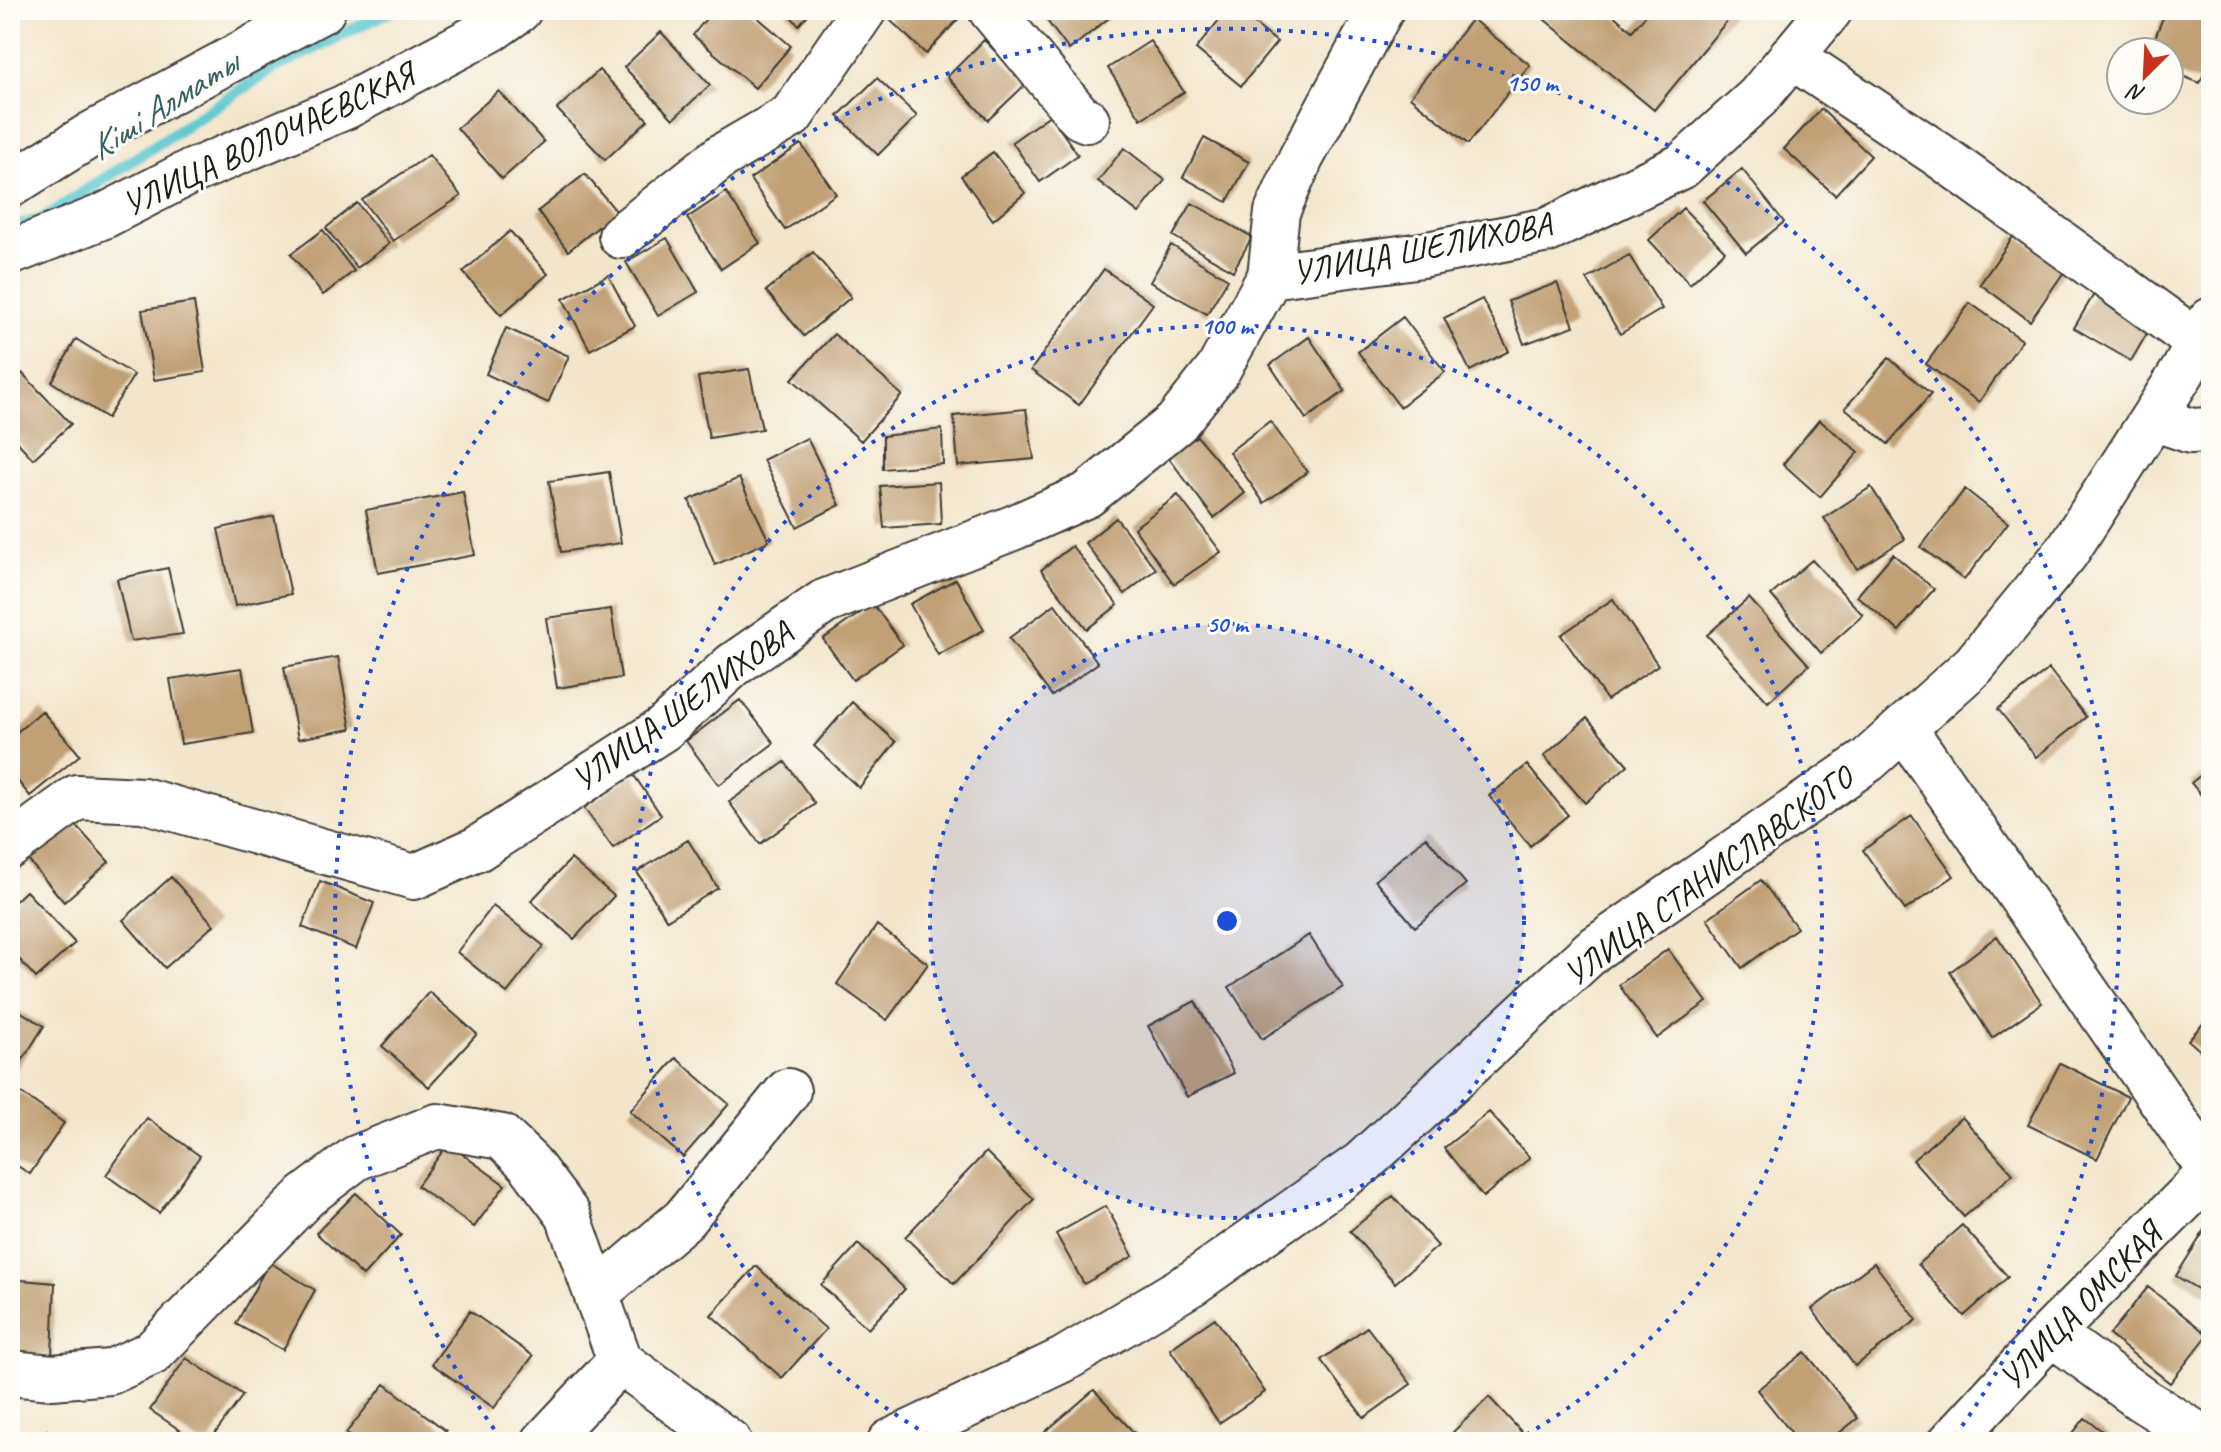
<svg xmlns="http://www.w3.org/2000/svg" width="2221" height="1452" font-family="Caveat,sans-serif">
	<rect width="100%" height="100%" fill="#fdfcf7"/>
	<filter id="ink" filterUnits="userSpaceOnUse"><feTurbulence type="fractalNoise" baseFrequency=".0125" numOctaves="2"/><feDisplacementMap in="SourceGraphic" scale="16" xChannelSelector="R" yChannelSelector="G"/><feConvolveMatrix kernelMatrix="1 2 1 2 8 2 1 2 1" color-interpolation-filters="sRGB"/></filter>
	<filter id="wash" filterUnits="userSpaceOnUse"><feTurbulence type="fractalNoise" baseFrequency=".006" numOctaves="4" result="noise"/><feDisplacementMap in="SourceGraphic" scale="32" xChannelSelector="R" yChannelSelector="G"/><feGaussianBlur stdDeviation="1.8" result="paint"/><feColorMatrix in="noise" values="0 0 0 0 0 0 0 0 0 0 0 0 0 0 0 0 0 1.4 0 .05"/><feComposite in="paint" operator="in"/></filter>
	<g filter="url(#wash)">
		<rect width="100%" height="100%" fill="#f3e5cb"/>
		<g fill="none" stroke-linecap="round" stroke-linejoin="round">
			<path stroke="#5ac7d0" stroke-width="12" d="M10,228L44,218L274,68L392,10"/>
		</g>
		<g id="blocks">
			<path fill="#c1a076" d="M713,10H749L791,46L755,88L693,35Z
				M784,10H812L799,25Z
				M899,10H956L962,15L926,54L890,20Z
				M1039,10H1113L1115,13L1069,50Z
				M1227,10H1237L1277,42L1241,86L1196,49Z
				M1533,10H1607L1632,31L1650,10H1736L1654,110Z
				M2166,10H2211V55L2200,83L2169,71V52H2149Z
				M1472,19L1530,65L1468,144L1410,97Z
				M661,32L710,85L673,119L624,67Z
				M984,40L1027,83L988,120L947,77Z
				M1150,41L1184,92L1141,119L1108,68Z
				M599,70L648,120L605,160L557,109Z
				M877,78L917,116L878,155L838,116Z
				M499,91L544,142L502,179L457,128Z
				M1821,109L1871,156L1835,195L1784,149Z
				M1050,115L1078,155L1040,182L1012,142Z
				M1204,138L1249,162L1227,202L1183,177Z
				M801,144L836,194L785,230L750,179Z
				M1124,148L1165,180L1139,213L1098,181Z
				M993,152L1025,193L993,220L961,176Z
				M429,155L461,196L393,241L362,200Z
				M1742,169L1784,222L1746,253L1703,201Z
				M585,174L617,212L568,251L538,211Z
				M726,192L760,243L721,269L687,218Z
				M357,203L389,244L357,268L326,228Z
				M1192,203L1252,237L1233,271L1173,236Z
				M1683,208L1725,251L1690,284L1649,240Z
				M323,230L354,271L323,295L291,254Z
				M510,231L548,274L501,315L463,272Z
				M2015,234L2066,269L2030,321L1980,284Z
				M667,238L698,292L658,316L626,262Z
				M1171,245L1228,279L1207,314L1150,282Z
				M813,252L851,297L804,336L766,291Z
				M1629,255L1662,309L1620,334L1587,279Z
				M1104,269L1153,304L1079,405L1031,370Z
				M608,275L635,326L590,350L563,299Z
				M1557,283L1574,326L1524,344L1508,301Z
				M2097,289L2153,323L2131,361L2074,328Z
				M1482,299L1509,351L1470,371L1444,318Z
				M194,302L205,372L154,380L142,310Z
				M1970,303L2022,340L1979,402L1926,364Z
				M1403,317L1445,372L1400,407L1358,352Z
				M506,328L569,356L548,403L486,374Z
				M834,334L902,395L861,441L792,379Z
				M1309,337L1345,391L1306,419L1270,365Z
				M76,339L134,375L107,418L52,382Z
				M1889,358L1931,394L1888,444L1845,408Z
				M749,369L762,429L709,438L698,377Z
				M22,373L71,424L33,459L10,434V384Z
				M1026,409L1034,459L958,466L954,416Z
				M1819,420L1859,452L1820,497L1783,464Z
				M1270,421L1307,472L1264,503L1229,452Z
				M942,429L943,464L883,469V436Z
				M1197,436L1245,493L1214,518L1168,457Z
				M807,438L840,505L797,527L763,460Z
				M609,472L621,543L561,552L549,481Z
				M739,478L769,541L715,565L689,500Z
				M939,482L941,524L884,528L880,486Z
				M1871,487L1905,539L1857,569L1824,518Z
				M1965,489L2008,523L1964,580L1921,547Z
				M463,492L475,555L378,573L366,510Z
				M1178,495L1221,552L1174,584L1134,528Z
				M274,516L291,594L235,606L218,529Z
				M1116,518L1156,569L1125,594L1085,543Z
				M1072,546L1118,605L1087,629L1041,570Z
				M1893,554L1934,589L1899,631L1857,596Z
				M1812,560L1863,615L1821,653L1771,595Z
				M168,568L183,634L131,641L117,579Z
				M956,579L984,630L938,655L910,604Z
				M1749,598L1809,665L1768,702L1707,635Z
				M1613,599L1658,665L1607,700L1561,635Z
				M873,604L903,645L853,680L823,639Z
				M1055,604L1098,663L1052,696L1009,638Z
				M611,609L621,678L557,688L546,618Z
				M338,657L351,729L298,739L284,667Z
				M242,668L253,733L181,744L170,679Z
				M2049,669L2086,717L2036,757L1998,709Z
				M740,700L774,743L719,785L686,741Z
				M852,702L896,742L859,788L814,746Z
				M42,711L80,755L30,796L10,772V738Z
				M1587,718L1628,765L1585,803L1544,756Z
				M785,762L815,804L760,844L729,802Z
				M1527,765L1568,815L1530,846L1489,796Z
				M2211,767V807L2191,783Z
				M633,774L661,815L613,848L584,808Z
				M1912,816L1954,876L1905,910L1863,850Z
				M72,821L109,862L64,902L28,860Z
				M1426,837L1466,884L1415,927L1375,880Z
				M688,840L718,888L667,920L637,872Z
				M571,859L614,896L574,939L531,901Z
				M171,877L214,925L165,968L123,920Z
				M1761,880L1797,928L1742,968L1707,919Z
				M320,881L374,903L356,949L302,927Z
				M26,891L75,943L36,978L10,949V906Z
				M493,906L544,946L507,993L457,952Z
				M877,925L928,964L887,1020L837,984Z
				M1309,935L1343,987L1262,1039L1229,987Z
				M1997,936L2042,1003L1992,1038L1950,972Z
				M1668,949L1707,1002L1657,1038L1619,985Z
				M429,992L477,1034L429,1087L382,1046Z
				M1195,1001L1234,1073L1187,1097L1148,1026Z
				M10,1005L44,1026L17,1069L10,1065Z
				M2211,1015V1060L2188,1040Z
				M676,1058L729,1104L683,1157L630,1111Z
				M2060,1063L2128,1097L2097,1159L2028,1125Z
				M20,1092L64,1123L30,1174L10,1161V1107Z
				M1489,1112L1530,1158L1483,1197L1444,1148Z
				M1962,1117L2013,1174L1964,1217L1913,1160Z
				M147,1118L200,1156L159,1213L106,1175Z
				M448,1144L505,1185L474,1227L417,1186Z
				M986,1152L1034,1199L954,1284L905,1237Z
				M356,1193L401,1235L363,1276L316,1233Z
				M1393,1196L1438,1246L1395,1283L1350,1231Z
				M1106,1206L1133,1256L1084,1284L1056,1234Z
				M1962,1225L2008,1277L1964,1316L1918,1264Z
				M2206,1228L2211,1230V1297L2176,1276Z
				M858,1244L905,1289L868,1329L821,1285Z
				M269,1262L315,1290L283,1350L236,1324Z
				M1874,1263L1917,1320L1855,1366L1812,1309Z
				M756,1266L826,1329L782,1378L711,1315Z
				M10,1279L55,1283L52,1356L10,1352Z
				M2148,1287L2208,1335L2170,1383L2109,1335Z
				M470,1311L533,1356L494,1408L432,1364Z
				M1215,1318L1265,1392L1219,1423L1170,1349Z
				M1367,1327L1411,1384L1364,1418L1321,1360Z
				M1805,1352L1858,1418L1828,1442H1799L1757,1390Z
				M186,1358L243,1395L209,1442H198L150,1410Z
				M385,1384L446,1431L437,1442H357L346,1433Z
				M1094,1390L1139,1438L1135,1442H1051L1044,1433Z
				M1489,1397L1527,1438L1523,1442H1462L1453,1432Z
				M2085,1418L2117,1442H2066Z
				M47,1430L66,1442H39Z"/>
		</g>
	</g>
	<g filter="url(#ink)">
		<use href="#blocks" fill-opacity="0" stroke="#3c3a36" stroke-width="2"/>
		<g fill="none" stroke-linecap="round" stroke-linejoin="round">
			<g stroke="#3c3a36" stroke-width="48">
				<path id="minor" d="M991,10L1080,117L1087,120
					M1791,56L1939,155L2199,343
					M10,185L92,134L323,10
					M621,236L722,156L791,116L864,10
					M10,253L104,216L184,175L345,107L492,29L519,10
					M1270,276L1277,212L1301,158L1381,10
					M2153,418L2191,431L2211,430
					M1904,728L2211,1172L2051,1333L1951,1442
					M10,846L77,797L143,800L414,877L477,849L663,729L733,665L824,602L1015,527L1087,495L1176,423L1218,370L1270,276L1422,255L1548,230L1682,166L1758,97L1830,10
					M597,1293L684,1219L788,1091
					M2051,1333L2141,1399L2210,1442
					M10,1373L52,1377L110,1372L152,1353L306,1196L356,1158L437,1126L502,1137L529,1163L568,1215L620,1361L729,1442
					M544,1442L620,1361
					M890,1442L1063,1360L1194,1282L1362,1163L1593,950L1868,760L1974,665L2066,553L2183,371L2211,320"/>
			</g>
			<use href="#minor" stroke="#fff" stroke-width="44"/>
		</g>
	</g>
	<circle cx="1227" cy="921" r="297" fill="#1d4ed8" fill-opacity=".12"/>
	<g fill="none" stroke="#1d4ed8" stroke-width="4" stroke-dasharray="4 8">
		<circle cx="1227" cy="921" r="297"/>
		<path d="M939 1441A595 595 0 1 1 1515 1441"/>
		<path d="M501 1439A892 892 0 1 1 1953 1439"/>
	</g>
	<g text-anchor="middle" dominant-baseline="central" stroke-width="6" stroke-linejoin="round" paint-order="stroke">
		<g font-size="34" fill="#1c1c1c" stroke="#fdfcf7">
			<text transform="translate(268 139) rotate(-25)">УЛИЦА ВОЛОЧАЕВСКАЯ</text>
			<text transform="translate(1422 248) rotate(-11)">УЛИЦА ШЕЛИХОВА</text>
			<text transform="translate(682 706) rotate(-36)">УЛИЦА ШЕЛИХОВА</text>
			<text transform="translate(1708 876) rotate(-36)">УЛИЦА СТАНИСЛАВСКОГО</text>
			<text transform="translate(2080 1306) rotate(-46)">УЛИЦА ОМСКАЯ</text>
		</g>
		<g font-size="36" font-style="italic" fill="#356064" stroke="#fdfcf7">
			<text transform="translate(163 105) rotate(-33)">Кіші Алматы</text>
		</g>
	</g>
	<circle cx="1227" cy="921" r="12" fill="#1d4ed8" stroke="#fdfcf7" stroke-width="4"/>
	<g font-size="24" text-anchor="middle" font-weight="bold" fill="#1d4ed8" stroke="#fdfcf7" stroke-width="6" stroke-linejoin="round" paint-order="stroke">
		<text x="1532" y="91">150 m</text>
		<text x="1227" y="334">100 m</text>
		<text x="1227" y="632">50 m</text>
	</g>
	<rect width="2221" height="1452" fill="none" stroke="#fdfcf7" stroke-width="40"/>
	<g transform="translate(2145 76) rotate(204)"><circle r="38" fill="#fdfcf7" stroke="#a3a29f" stroke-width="2"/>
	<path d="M0-6L14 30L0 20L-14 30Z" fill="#c8321e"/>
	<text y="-12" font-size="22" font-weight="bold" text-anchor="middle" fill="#1c1c1c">N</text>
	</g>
</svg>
